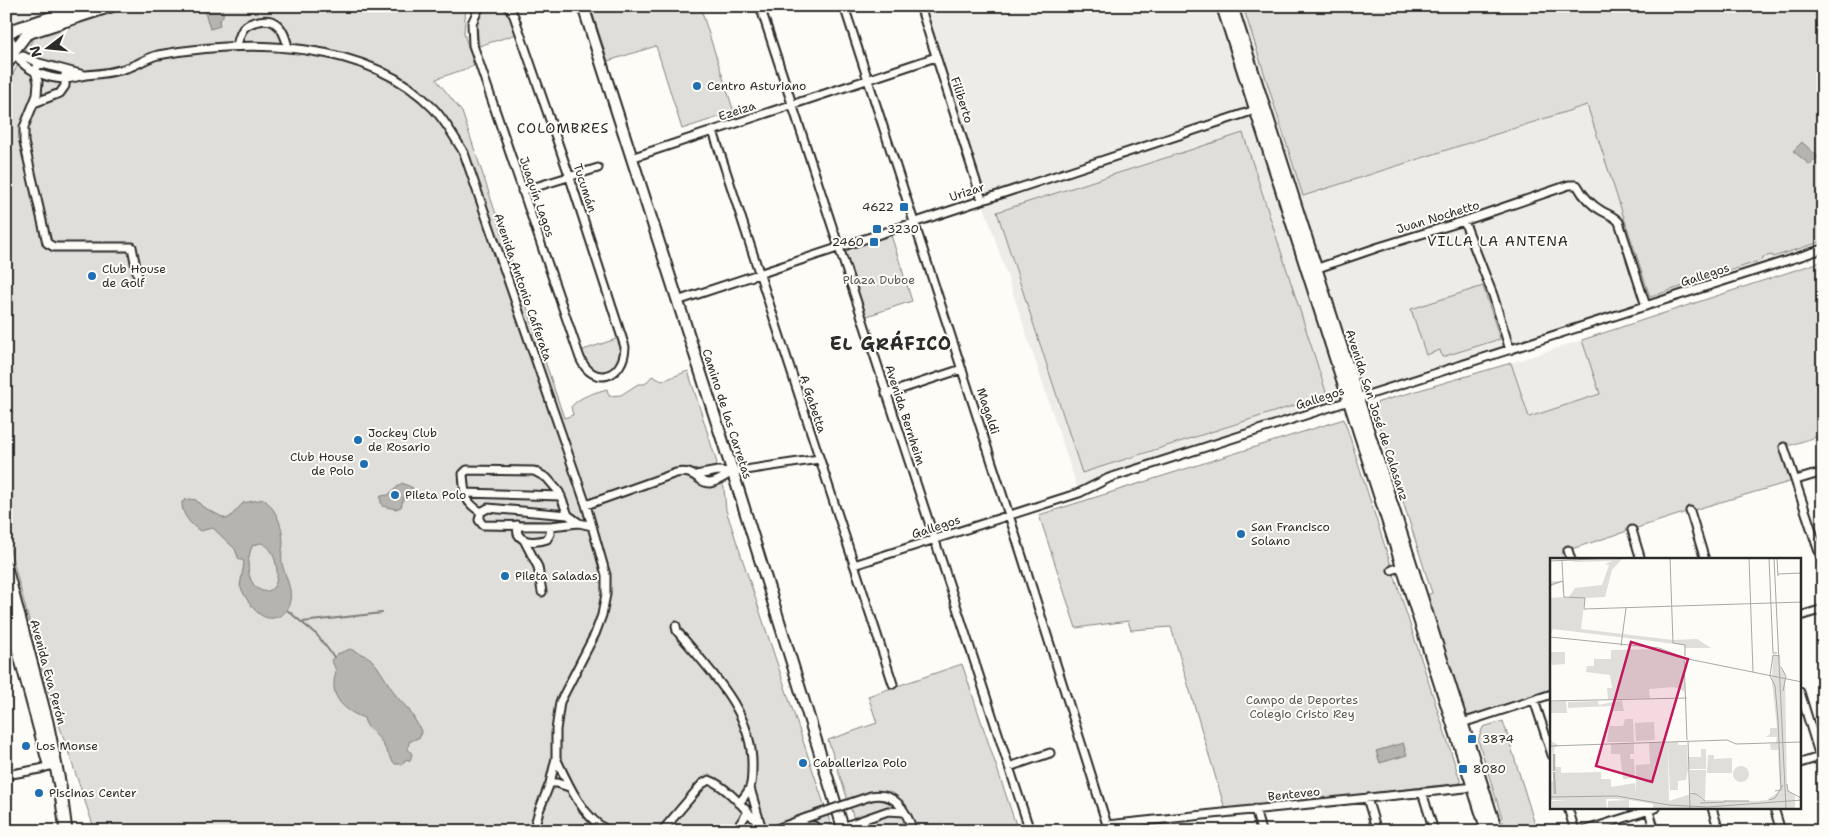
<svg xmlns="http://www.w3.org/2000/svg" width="1829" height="837" font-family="'Shantell Sans',sans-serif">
	<rect width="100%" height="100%" fill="#fdfcf7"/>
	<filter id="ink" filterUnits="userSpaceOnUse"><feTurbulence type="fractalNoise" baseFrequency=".02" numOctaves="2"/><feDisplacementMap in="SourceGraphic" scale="10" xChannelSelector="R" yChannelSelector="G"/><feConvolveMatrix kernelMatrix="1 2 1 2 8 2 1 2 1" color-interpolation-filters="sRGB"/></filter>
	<g filter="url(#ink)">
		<path fill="#edece8" d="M6,6H57L59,15L8,85H6Z
			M920,6H1823V249L1109,478L1079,493L982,200Z
			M1582,340L1600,394L1529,418L1511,363Z"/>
		<path fill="#dfdeda" stroke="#858482" d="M126,6H466L464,33L474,66L436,79L462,112L564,418L573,415L571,407C580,396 594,393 607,389L609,396L621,395L638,384H645L652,376L662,381L688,371L717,463L716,466L724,488L726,510L833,831H95L47,689L6,534V91L14,72L34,37Z
			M485,6H502L512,20L517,34L479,46C477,30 476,20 485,6Z
			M590,6H700L734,112L682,129L656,46L608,61Z
			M1243,6H1823V241L1773,257L1772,255L1763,257L1762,260L1650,297L1587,105L1303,196Z
			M1243,133L1327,395L1082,473L997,212Z
			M891,235L912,301L864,317L845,254L850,248Z
			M1823,261V435L1784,447L1796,480L1690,511L1562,552L1565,559L1552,560L1551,689L1476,714C1470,716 1467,716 1464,711L1427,595L1432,593L1372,404L1511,363L1529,417L1600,394L1582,340Z
			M1483,286L1500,339L1442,357L1440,350L1426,355L1411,309Z
			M619,338C628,362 604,383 587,366C584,362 582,355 580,351Z
			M1344,419L1461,783L1225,809L1171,627L1131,630L1128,621L1076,628L1039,515Z
			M962,664L1018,831H908L905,822L878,831H858L828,740L877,723L868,696Z
			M1503,721L1537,831H1506L1478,740L1483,727Z"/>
		<path fill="#b5b4b1" stroke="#7e7d7b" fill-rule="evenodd" d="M203,6L220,7C225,13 224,17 219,21L220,26L210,29Z
			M1802,142L1818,157L1810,165L1793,151Z
			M402,483L413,488L404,497L401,507L396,509L382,506L380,498L381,496L388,495Z
			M190,499L196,500L203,507L226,519L230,517L243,503L264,499C277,511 283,526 283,544C282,550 281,557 282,563C285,578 295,591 288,607C286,612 282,616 277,617C259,624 246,599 240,586L244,563L243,560H239L235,549L213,528L200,531C191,525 181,514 182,502L185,500ZM261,543C270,546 272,552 275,560C288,608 236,598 251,549L253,545Z
			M350,649L370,658L377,666L397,697L409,710L418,725L421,731L420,737L409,742L408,749L412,754L410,761L406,759L403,764H395C389,757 387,751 382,743C377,733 366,730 364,718C350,713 335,703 334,687C333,673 340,675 331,660L337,654Z
			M1403,743L1407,755L1380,763L1376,751Z"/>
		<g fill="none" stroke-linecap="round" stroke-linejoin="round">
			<path stroke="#7e7d7b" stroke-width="2" d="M287,610L317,635L334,657
				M302,622L382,613"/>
			<g stroke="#2b2b2b" stroke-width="11">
				<path id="street" d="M480,6L472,23L473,45L580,358C593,388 624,378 625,347L569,175L514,16L508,6
					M760,6L1030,831
					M844,6L1009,515L1109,831
					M920,6L982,200
					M237,45C241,30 243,24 259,21C264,20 271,20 275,23C283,28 286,39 288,47
					M13,56L17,57L23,56L39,63L84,75
					M17,57C27,71 47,78 64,79C71,79 78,76 86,75C101,74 116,72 130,67C140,63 149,57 158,55C246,39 368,39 434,109C446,122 455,138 464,153L586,505L606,575V594L602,615L595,634L560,702L556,730V758L550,783L539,811L533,831
					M39,63L35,71L38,82L37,95L24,127V142L47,243L54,247H132L138,277
					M34,103L60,93L65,86V75
					M713,131L893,684
					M631,158L936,57
					M522,191L598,168
					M1464,221L1493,295L1510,350
					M1312,270L1379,247L1464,221L1569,185H1577C1583,196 1591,205 1602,211C1609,215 1614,216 1619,222L1646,306
					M677,301L1255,110
					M886,394L962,369
					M1784,447L1823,564
					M696,475L718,471L732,472L819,459
					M1796,480L1823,472
					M465,493L561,496
					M586,505L676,473C697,469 698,484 710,483C718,482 726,476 732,472
					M1690,511L1705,560
					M481,512C463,501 465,494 463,474L467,470L534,471L547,478L559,492L568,515
					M579,523L550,526L483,525L479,520L481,512L488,508L568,515L579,523L592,526
					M517,525C518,528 517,532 518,534C523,544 539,542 547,539L550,534V526
					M1632,530L1641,560
					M524,540L538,567L542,592
					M1568,550L1571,560
					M854,565L1079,493L1109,478L1823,249
					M1392,570L1402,566
					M1800,616L1823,609
					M676,626L677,631C710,671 754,712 752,768C752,774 752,782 750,787C748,793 743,798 739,803
					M1800,692L1820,757
					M1534,700L1552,755
					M1459,724L1552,694
					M556,758C567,782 583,819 609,831
					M1800,763L1823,756
					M1009,767L1050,753
					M6,775L40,769L52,765
					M550,783H557L569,787
					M750,788L761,826
					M1422,792L1434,831
					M871,796C895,791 906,810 913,831
					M1367,798L1377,831
					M1568,808L1575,831
					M1648,808L1655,831
					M1712,808L1719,831
					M1774,808L1781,831
					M1255,809L1261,831
					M793,825L814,826L820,831
					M1107,825L1475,787
					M662,831L702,784L709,780C727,786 748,813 762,827
					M735,831L748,812
					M771,831L806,818
					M831,831L888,811L904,812
					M1583,831L1656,808"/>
			</g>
			<g stroke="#2b2b2b" stroke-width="14">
				<path id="secondary" d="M583,6L741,498L844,831
					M1222,6L1487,831
					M1232,6L1497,831
					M6,35L15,29L85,6
					M13,52L26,35L32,32L112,6"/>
			</g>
			<g stroke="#2b2b2b" stroke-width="15">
				<path id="primary" d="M6,37C14,45 14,56 6,64
					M6,568L47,722L60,786L66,831
					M6,604L49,764"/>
			</g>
			<use href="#street" stroke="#fdfcf7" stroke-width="7"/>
			<use href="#secondary" stroke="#fdfcf7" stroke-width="10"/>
			<use href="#primary" stroke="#fdfcf7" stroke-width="11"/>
			<g stroke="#2b2b2b" stroke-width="11" stroke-linecap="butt">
				<path id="street-bridge" d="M806,818L871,796"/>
			</g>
			<use href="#street-bridge" stroke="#fdfcf7" stroke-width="7"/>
		</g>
	</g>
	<g fill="#1f6fb2" stroke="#fdfcf7" stroke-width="2">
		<circle cx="697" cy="86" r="5"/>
		<rect x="899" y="202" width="10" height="10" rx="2.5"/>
		<rect x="872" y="224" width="10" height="10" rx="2.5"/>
		<rect x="869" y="237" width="10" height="10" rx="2.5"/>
		<circle cx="92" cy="276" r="5"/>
		<circle cx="358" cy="440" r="5"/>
		<circle cx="364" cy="464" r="5"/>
		<circle cx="395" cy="495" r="5"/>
		<circle cx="1241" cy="534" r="5"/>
		<circle cx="505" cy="576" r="5"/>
		<rect x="1467" y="734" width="10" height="10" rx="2.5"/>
		<circle cx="26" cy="746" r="5"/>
		<circle cx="803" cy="763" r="5"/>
		<rect x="1458" y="764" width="10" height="10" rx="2.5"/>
		<circle cx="39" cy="793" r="5"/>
	</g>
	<g text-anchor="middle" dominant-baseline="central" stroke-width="4" stroke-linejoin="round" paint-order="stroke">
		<g font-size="12" fill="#2b2b2b" stroke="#fdfcf7" text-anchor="start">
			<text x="707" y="86">Centro Asturiano</text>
			<text x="894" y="207" text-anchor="end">4622</text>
			<text x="887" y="229">3230</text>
			<text x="864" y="242" text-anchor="end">2460</text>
			<text x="102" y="269">Club House<tspan x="102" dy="14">de Golf</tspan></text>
			<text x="368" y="433">Jockey Club<tspan x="368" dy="14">de Rosario</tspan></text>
			<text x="354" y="457" text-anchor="end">Club House<tspan x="354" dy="14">de Polo</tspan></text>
			<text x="405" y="495">Pileta Polo</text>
			<text x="1251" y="527">San Francisco<tspan x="1251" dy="14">Solano</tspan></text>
			<text x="515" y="576">Pileta Saladas</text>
			<text x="1482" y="739">3874</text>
			<text x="36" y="746">Los Monse</text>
			<text x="813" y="763">Caballeriza Polo</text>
			<text x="1473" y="769">8080</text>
			<text x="49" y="793">Piscinas Center</text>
		</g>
		<g font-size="12" fill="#2b2b2b" stroke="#fdfcf7">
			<text transform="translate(962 100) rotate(72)">Filiberto</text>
			<text transform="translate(737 111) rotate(-18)">Ezeiza</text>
			<text transform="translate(585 188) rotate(72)">Tucumán</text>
			<text transform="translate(967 192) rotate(-18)">Urizar</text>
			<text transform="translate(537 197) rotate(71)">Juaquín Lagos</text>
			<text transform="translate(1438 217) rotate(-17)">Juan Nochetto</text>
			<text transform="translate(1705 275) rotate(-18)">Gallegos</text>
			<text transform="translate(523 287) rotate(71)">Avenida Antonio Cafferata</text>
			<text transform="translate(1320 398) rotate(-18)">Gallegos</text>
			<text transform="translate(813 404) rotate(72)">A Gabetta</text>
			<text transform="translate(988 411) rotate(72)">Magaldi</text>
			<text transform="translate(727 414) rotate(72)">Camino de las Carretas</text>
			<text transform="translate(905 415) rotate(72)">Avenida Bernheim</text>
			<text transform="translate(1377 415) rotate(72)">Avenida San José de Calasanz</text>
			<text transform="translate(936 527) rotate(-18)">Gallegos</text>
			<text transform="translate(48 672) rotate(75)">Avenida Eva Perón</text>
			<text transform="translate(1294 794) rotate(-6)">Benteveo</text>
		</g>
		<g font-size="12" fill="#585857" stroke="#fdfcf7">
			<text x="879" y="280">Plaza Duboe</text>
			<text x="1302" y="700">Campo de Deportes<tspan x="1302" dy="14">Colegio Cristo Rey</tspan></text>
		</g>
		<g font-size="14" letter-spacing="1" fill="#2b2b2b" stroke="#fdfcf7">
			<text x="563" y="128">COLOMBRES</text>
			<text x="1498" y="241">VILLA LA ANTENA</text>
		</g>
		<g font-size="18" font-weight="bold" letter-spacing="1" fill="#2b2b2b" stroke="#fdfcf7">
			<text x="891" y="344">EL GRÁFICO</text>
		</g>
	</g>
	<g transform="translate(1550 558)">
		<rect width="251" height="251" fill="#fdfcf7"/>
		<path d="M12,0H73L62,12L55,39L35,40L31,71L123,82L147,81L161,90H135L134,87L3,71L0,79V40L13,39V38L12,24L0,29V23H13V38L18,40L25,30L52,27L59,7L55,6L62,3L25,4ZM110,91L133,101L135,134L124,129L99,131L100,140L58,141L57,130H62L60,117L36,114L37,108H44V101H61V92ZM0,94H15V106L2,107L1,99L0,107ZM223,97L230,98L231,111L235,115L237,231L245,238V251H103V246L79,242V251H58V243L77,242L67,241H56L57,251H2V243L18,242H0V251V224L6,223L1,183L8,187L4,191V209H11V215L51,214V221H61V229L85,225L86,236V207L100,206L99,185L128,184V187H137L138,212L136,222L128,223V232H120L118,190L119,243L144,235L152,242L208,243L217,242L230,233L228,192H221L220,186L226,185L227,179H216L220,176V170H227L222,124ZM72,142L74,153H61V148L18,150V144L48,143L49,147ZM16,143L17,155H0V144ZM75,161H83L84,184H57L59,168H73ZM104,164L105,182L86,183L85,165ZM61,186H84V196H80V201H84L85,220L73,221L70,196H61ZM151,191H156V211H139V199H151ZM158,197H164V201L182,200V215H157ZM183 216a8 8 0 1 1 16 0a8 8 0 1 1-16 0ZM140,212H156L155,242L140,233Z" fill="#dfdeda"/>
		<path fill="none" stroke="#b5b4b1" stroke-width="2.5" d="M4,196V213M4,214L5,236"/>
		<path fill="none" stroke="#a9a8a5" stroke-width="1" d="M120,0L123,85L135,87V98M199,0L203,114M219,0L223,95H227M224,0L236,251M227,0L228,18M0,3L62,0M12,3L13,23M228,16L252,15M0,27L13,23L14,39L35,40L34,51L252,44M0,79L109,90L135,100M71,88L76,50M133,100L252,124M134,101L137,182M231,109L236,118L233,133M0,143L137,140M138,183L140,250M0,188L177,182L186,186L252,184M237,226L238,233L251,240M225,233L231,232L228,162L225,128L220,118L223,97L230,98M139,235L146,236L155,243M0,239L67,238L119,247L158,249L252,242M219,242L225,240L233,227M174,243H199M150,245L175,244"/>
		<path fill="#c2185b" fill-opacity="0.15" stroke="#c2185b" stroke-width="2.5" d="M81,84L138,101L102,224L46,208Z"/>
		<rect width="251" height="251" fill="none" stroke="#2b2b2b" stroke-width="2.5"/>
	</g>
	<rect width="1829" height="837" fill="none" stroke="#fdfcf7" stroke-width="25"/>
	<rect x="12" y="12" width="1804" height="812" fill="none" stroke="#2b2b2b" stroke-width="2" filter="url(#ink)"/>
	<g transform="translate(48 48) rotate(254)" stroke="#fdfcf7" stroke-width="4" paint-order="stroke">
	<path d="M0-4L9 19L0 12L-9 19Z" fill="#2b2b2b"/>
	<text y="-8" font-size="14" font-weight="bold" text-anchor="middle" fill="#2b2b2b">N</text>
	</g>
</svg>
